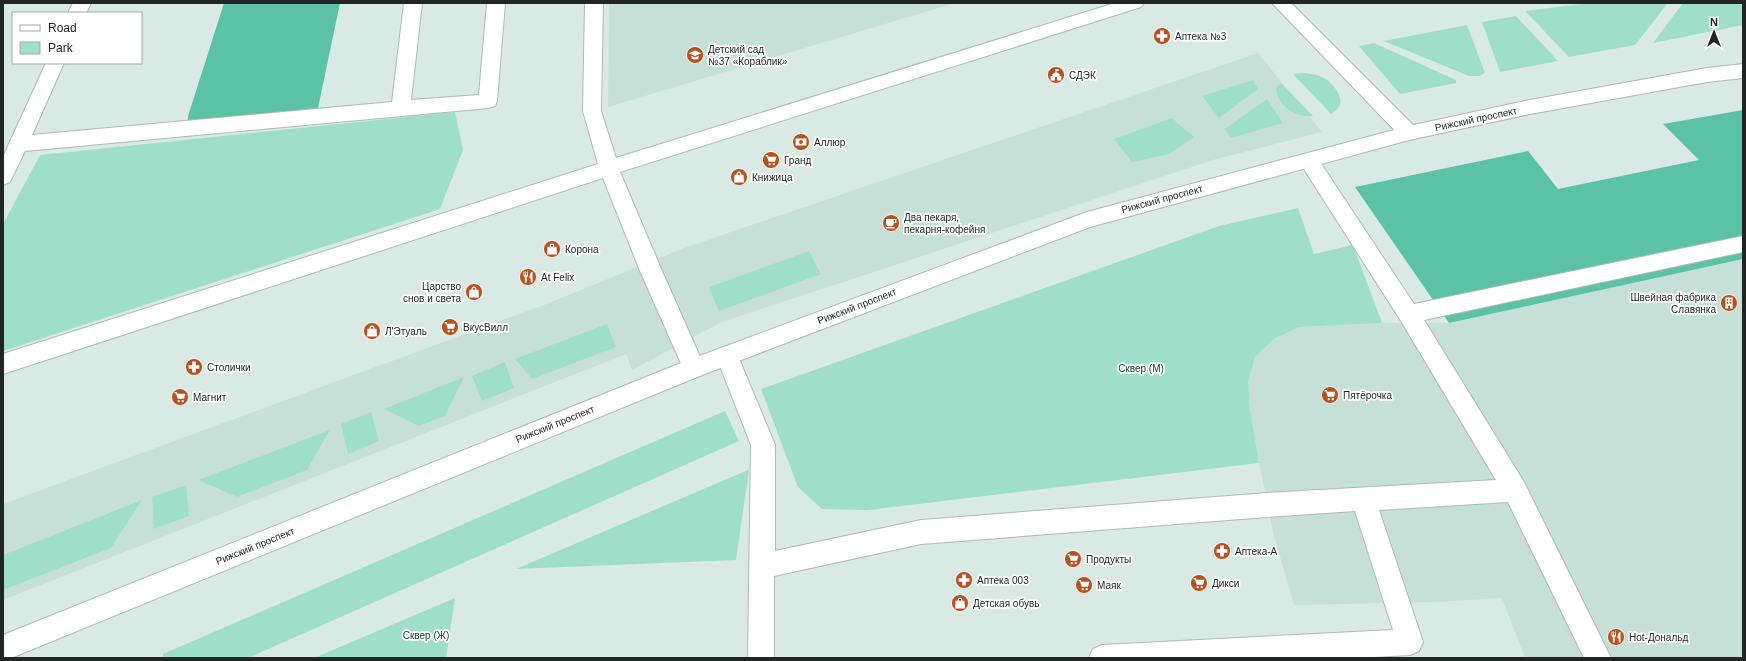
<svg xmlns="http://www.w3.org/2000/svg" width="1746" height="661" font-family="Helvetica,sans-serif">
	<rect width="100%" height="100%" fill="#d9e9e3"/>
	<path fill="#c7e0d7" d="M609,3H955L608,107Z
		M1258,53L1322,132L1213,160L722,322L632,370L626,354L3,600V504L544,305L684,248Z
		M1743,259V658H1525L1502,598L1434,602L1294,605L1274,536L1259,463L1250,409L1248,382L1255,357L1274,339L1299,327L1382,323H1449Z"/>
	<path fill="#9fdfca" d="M1589,3H1668L1635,45L1569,57L1525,11Z
		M1683,3H1743V25L1653,43Z
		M1516,16L1558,61L1500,72L1482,22Z
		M1467,25L1485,73L1479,76H1469L1384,41Z
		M1374,43L1456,80V83L1400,94L1359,46Z
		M1304,73C1310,74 1316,74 1322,77C1331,81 1343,95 1340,105C1338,109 1334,112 1331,114L1293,74Z
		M1253,80L1258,89L1219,118L1202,96Z
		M1281,83L1313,116C1296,118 1277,106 1276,88Z
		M1267,99L1283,123L1231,138L1225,129Z
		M455,112L463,150L440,209L3,351V224L40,155Z
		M1172,118L1194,137L1169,154L1132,162L1114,139Z
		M1298,208L1314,254L1353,245L1382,323L1299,327L1274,339L1255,357L1248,382L1250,409L1259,463L868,510L822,509L798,487L761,389L1219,226Z
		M809,251L821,274L719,311L709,287Z
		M607,324L616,347L532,379L515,359Z
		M505,362L514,388L482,401L472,376Z
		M464,377L445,416L419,426L384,409Z
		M725,411L739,441L248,658H163V654Z
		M371,412L379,441L348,454L341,424Z
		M330,430L307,470L237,497L198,480Z
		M749,470L736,560L516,569L748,470Z
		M186,485L189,516L154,529L152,497Z
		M142,500L111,548L3,590V555Z
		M455,598L446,658H314Z"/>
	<path fill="#5bc2a6" d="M224,3H340L318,108L187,122L189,113Z
		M1743,110V259L1449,323L1355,187L1528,151L1558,189L1699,160L1663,124Z"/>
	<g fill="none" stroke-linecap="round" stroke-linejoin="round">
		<g stroke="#acbbb6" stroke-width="2">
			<path id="minor" d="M73,3H91L86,13H68Z
				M404,3H422L411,100L479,95L487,3H505L497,101L495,106L488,108L25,151L10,182L3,185V157L46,63H64L32,135L392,102Z
				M585,3H603L601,111L616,158L1115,3H1144L1141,7L620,172L662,271L705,368L702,375L694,378L686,375L683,368L640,271L603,178L3,374V354L598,164L583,111Z
				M1272,3H1291L1416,128L1419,133L1416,138L1409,140L1402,138Z
				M1309,153L1316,156L1414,304L1743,236V252L1424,320L1524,482L1611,658H1584L1508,502L1379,510L1423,642L1419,651L1410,655L1356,658H1089L1093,649L1102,645L1393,630L1355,511L1267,517L921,544L774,576V658H748L751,445L716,356L719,349L727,346L735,349L775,445V551L921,520L1267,493L1496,480L1401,321L1302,166L1299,161L1302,156Z"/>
		</g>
		<g stroke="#acbbb6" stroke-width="2">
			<path id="major" d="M1743,64V78L1707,82L1530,114L1409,140L1090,227L702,375L11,658H3V635L686,361L1087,212L1409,126L1530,100L1707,68Z"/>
		</g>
		<use href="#minor" fill="#fff" fill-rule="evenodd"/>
		<use href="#major" fill="#fff" fill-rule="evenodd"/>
	</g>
	<defs>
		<g id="pharmacy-disc" transform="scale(0.9)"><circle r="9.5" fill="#b65120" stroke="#fff"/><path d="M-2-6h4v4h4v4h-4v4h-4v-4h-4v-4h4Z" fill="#fff"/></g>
		<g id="school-disc" transform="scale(0.9)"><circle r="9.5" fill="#b65120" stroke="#fff"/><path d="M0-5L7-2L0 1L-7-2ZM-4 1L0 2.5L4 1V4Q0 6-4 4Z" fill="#fff"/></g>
		<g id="civic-disc" transform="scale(0.9)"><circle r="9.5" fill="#b65120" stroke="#fff"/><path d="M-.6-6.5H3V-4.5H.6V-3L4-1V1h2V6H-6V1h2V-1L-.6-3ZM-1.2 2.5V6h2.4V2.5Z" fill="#fff"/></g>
		<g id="bank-disc" transform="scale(0.9)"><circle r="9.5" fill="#b65120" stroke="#fff"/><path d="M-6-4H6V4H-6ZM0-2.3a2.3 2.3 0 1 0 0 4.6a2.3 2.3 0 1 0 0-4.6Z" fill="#fff"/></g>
		<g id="supermarket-disc" transform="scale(0.9)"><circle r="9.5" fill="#b65120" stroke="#fff"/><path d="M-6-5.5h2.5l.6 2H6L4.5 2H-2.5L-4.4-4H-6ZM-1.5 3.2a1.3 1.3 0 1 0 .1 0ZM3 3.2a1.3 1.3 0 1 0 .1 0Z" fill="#fff"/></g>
		<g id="shop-disc" transform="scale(0.9)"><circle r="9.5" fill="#b65120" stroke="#fff"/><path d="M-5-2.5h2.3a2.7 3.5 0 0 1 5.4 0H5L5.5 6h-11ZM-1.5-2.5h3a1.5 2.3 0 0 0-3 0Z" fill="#fff"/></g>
		<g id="cafe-disc" transform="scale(0.9)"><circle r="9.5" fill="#b65120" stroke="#fff"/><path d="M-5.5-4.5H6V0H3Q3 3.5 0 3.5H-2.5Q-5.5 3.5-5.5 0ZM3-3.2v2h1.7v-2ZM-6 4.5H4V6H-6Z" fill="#fff"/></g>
		<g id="restaurant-disc" transform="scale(0.9)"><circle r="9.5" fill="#b65120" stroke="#fff"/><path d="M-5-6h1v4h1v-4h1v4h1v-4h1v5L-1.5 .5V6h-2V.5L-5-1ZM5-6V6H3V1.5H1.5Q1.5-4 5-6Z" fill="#fff"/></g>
		<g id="building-disc" transform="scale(0.9)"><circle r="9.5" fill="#b65120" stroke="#fff"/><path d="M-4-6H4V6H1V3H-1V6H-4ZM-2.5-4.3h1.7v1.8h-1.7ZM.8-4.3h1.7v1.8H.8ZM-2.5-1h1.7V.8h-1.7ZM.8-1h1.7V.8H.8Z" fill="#fff"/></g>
	</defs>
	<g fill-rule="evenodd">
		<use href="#pharmacy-disc" x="1162" y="36"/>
		<use href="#school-disc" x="695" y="55"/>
		<use href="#civic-disc" x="1056" y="75"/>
		<use href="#bank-disc" x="801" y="142"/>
		<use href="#supermarket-disc" x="771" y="160"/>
		<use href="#shop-disc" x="739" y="177"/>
		<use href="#cafe-disc" x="891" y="223"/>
		<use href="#shop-disc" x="552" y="249"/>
		<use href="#restaurant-disc" x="528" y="277"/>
		<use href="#shop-disc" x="474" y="292"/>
		<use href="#building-disc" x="1729" y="303"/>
		<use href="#supermarket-disc" x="450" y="327"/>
		<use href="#shop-disc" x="372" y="331"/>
		<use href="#pharmacy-disc" x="194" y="367"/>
		<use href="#supermarket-disc" x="1330" y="395"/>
		<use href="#supermarket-disc" x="180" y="397"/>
		<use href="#pharmacy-disc" x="1222" y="551"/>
		<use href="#supermarket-disc" x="1073" y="559"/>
		<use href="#pharmacy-disc" x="964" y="580"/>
		<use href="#supermarket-disc" x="1199" y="583"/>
		<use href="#supermarket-disc" x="1084" y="585"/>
		<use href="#shop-disc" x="960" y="603"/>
		<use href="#restaurant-disc" x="1616" y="637"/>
	</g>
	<g text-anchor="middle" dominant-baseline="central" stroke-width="3.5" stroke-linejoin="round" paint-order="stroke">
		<g font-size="10" fill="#212624" stroke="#fff" text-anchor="start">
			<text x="1175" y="36">Аптека №3</text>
			<text x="708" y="49">Детский сад<tspan x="708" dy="12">№37 «Кораблик»</tspan></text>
			<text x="1069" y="75">СДЭК</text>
			<text x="814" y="142">Аллюр</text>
			<text x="784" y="160">Гранд</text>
			<text x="752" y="177">Книжица</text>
			<text x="904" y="217">Два пекаря,<tspan x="904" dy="12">пекарня-кофейня</tspan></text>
			<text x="565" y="249">Корона</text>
			<text x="541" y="277">At Felix</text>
			<text x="461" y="286" text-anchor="end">Царство<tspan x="461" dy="12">снов и света</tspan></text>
			<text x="1716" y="297" text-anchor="end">Швейная фабрика<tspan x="1716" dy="12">Славянка</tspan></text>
			<text x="463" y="327">ВкусВилл</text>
			<text x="385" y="331">Л'Этуаль</text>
			<text x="207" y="367">Столички</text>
			<text x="1343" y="395">Пятёрочка</text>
			<text x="193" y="397">Магнит</text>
			<text x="1235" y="551">Аптека-А</text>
			<text x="1086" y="559">Продукты</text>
			<text x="977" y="580">Аптека 003</text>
			<text x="1212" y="583">Дикси</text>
			<text x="1097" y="585">Маяк</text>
			<text x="973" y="603">Детская обувь</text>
			<text x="1629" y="637">Hot-Дональд</text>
		</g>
		<g font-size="10" fill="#212624" stroke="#fff">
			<text transform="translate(1476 119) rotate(-12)">Рижский проспект</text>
			<text transform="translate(1162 199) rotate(-15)">Рижский проспект</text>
			<text transform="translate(857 306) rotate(-21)">Рижский проспект</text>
			<text transform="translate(555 424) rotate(-22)">Рижский проспект</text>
			<text transform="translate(255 546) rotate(-22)">Рижский проспект</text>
		</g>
		<g font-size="10" fill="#144135" stroke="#fff">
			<text x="1141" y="368">Сквер (М)</text>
			<text x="426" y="635">Сквер (Ж)</text>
		</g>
	</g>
	<rect width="1746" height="661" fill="none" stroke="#212624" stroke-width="8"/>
	<rect x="12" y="12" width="130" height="52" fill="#ffffff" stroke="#a6a8a7"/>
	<rect x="20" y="25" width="20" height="6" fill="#ffffff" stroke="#a6a8a7"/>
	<text x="48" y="32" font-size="12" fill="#212624">Road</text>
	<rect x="20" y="42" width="20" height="12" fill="#9fdfca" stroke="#a6a8a7"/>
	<text x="48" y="52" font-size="12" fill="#212624">Park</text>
	<g transform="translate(1714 32)" stroke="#ffffff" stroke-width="3" paint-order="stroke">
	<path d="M0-3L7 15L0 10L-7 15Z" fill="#212624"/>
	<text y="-6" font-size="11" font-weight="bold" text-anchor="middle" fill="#212624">N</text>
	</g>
</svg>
